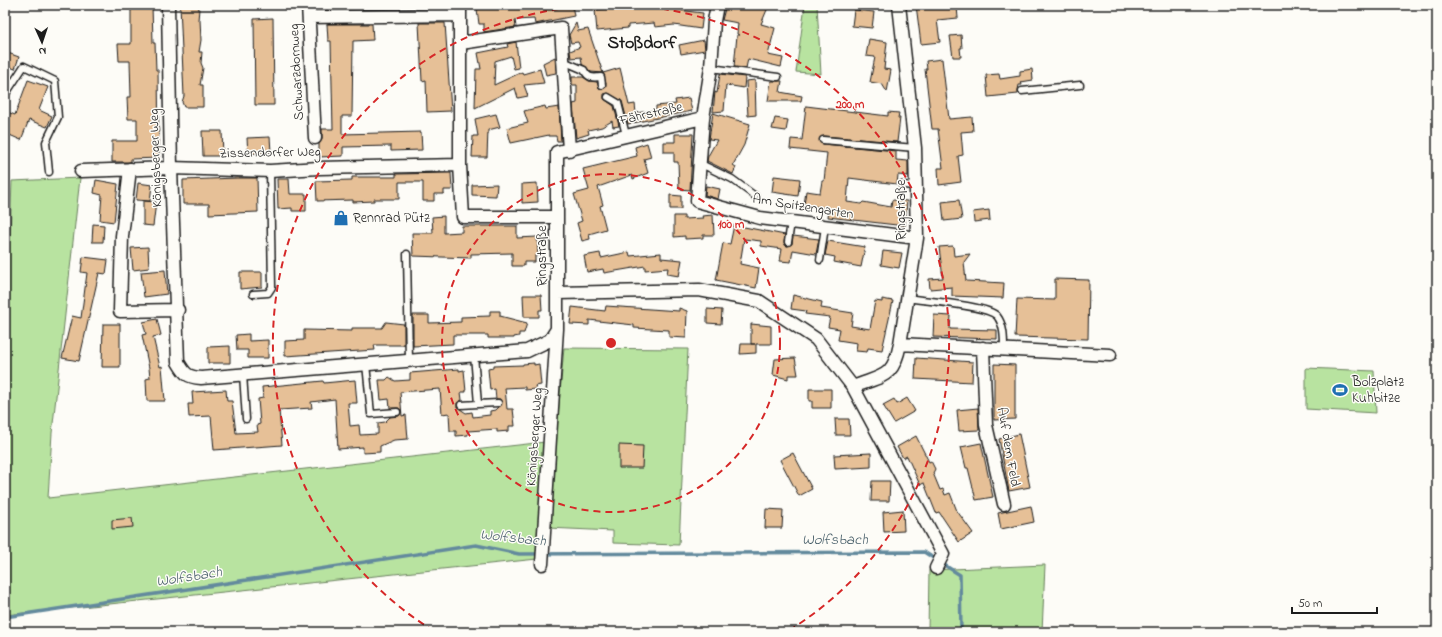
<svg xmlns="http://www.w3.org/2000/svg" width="1442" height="637" font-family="'Indie Flower',sans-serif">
	<rect width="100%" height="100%" fill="#fdfcf7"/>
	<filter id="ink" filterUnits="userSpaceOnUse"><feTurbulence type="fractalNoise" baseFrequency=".025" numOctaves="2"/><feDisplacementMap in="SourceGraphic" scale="8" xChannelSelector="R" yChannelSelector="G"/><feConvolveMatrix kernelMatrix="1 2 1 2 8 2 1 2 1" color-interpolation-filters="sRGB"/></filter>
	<g filter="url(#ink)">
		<path fill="#b8e3a0" stroke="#6a805e" d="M805,5H817L821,74L796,72Z
			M80,178L52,433L48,498L545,442L537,559L5,615V236H10L12,181Z
			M564,348L688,349L679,545L613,543V531L548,528Z
			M1306,368L1374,371L1376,413L1306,409Z
			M1045,565L1042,632H928L929,570Z"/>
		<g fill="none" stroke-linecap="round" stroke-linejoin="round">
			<path stroke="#638a9d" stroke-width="3.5" d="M5,617L476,545L519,554L924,552L960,575L961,632"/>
		</g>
		<path fill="#e6c097" stroke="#1c1c1c" d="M131,5H152L153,43H155L156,70H158L159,158L131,159V162H112V141H137V119H128L127,97H131L130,61H119L118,44H131Z
			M180,5H198L199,9L198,20H200L201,40L199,52H202L201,63L203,68L200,85H203V107H184L182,102L184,96Z
			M513,5H572L574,16L535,24L534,19L515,20L516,27L484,32V24H479L477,9Z
			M647,5H669V9L703,13L701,29L674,25L655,27L654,23L628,25V28L597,31L595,10Z
			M726,5H769L761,24L775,28L768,55L783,58L781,67L748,59L746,68L734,67L737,35H740L737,34L738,23L722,20Z
			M916,5H946L947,8L957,7L958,18L937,20L940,42L921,44Z
			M854,10L874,12L872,28L852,26Z
			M273,18L274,105H255L254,19Z
			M419,23H445L451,111L427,112L426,80L422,81Z
			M576,23L578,31L588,29L603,73L591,72L582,64L581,57L571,58L570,51L580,47L578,42L571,43L569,35Z
			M327,24H372L373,40L353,41L352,116H342V134L421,132L422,150L391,151V146L343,147V156L319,157V144L322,138V129H333L331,41H328Z
			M961,35L962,48H960L961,57H953L950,36Z
			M869,39L887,42L884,69L891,70L887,92L882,84L870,82L875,57L866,56Z
			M704,40L705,50L681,54L679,45Z
			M516,42L519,68L514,69L511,56L495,61L494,85L522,72L523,74L540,69L544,83L524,85L528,96L518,98L515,88L475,108L476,69H481L478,53L508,47L507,44Z
			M5,52L19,57L15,69L5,65Z
			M555,57L556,73L546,75L543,63Z
			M942,59L949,119L972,117L973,131L961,132L963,155L958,156L961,182L939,185L938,168H943L938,129H932L925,69H927L926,61Z
			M620,68L629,105L635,104L636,113L656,110V106L676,104L675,100L689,98L692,111L628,124L622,101L608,93L604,94V99L614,106L619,126L613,127L612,121L602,127L588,130L589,134L576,138L573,104L577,103V85H572V77H583L589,81L597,82L599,88L603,89L606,84L603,73Z
			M1032,69L1033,80L1021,82L1022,85H1019L1018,90V94L988,97L986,75L999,74L1000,79L1020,76V71Z
			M720,74L745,77L744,88L726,85L724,111L713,112L715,92L717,93Z
			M28,80L48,87L39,110L52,116L47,127L29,120L21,140L5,133V111L15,115Z
			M755,80L756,115L748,116L746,81Z
			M771,81H782L780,92L802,96L801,101H768Z
			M545,106L546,109L559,107L561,141H557L556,136H549V135L511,143L507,128L528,123L524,111Z
			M806,106L888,116V112L899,113L898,118H900L897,142L823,136L819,140L823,144L896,151V160L908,161V176L898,175L897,184L849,178L847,202L861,204L863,202L891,207L892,200L907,201L905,226L828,217L829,208L804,205L806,191L820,193L822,181H824L827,153L790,149L791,139L802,140Z
			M713,113L750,124L744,145L733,165L736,167L733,174L707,161L708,156L717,140L709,139Z
			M496,114L500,127L488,130L487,157H472L473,136H478L475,119Z
			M775,118L788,120L786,131L772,129Z
			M202,131H222L223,156H203Z
			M675,134H693L690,190L679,189L678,162H674V152H664V142H675Z
			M270,137L271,152L248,154L247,138Z
			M647,143L651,157L644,159L648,173L633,179L632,175L598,187L603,205L600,206L606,229L589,234L590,239L582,241L577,223L582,221L574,194L589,190L583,169L637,156L635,147Z
			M451,173L452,190H444V194H434V201H423V182H399V199H374V201L353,202V200L317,201L316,181L352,180V177H396V174Z
			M774,176L800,179L798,196L772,192Z
			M237,178H257L258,212L209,214V204H183V180Z
			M277,179H289L290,194H306V211H292V208L278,209Z
			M96,180L118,184L114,222L100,220L102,195L94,193Z
			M138,183L152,185L150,201L136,200Z
			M537,183L538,202L522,203V184Z
			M497,184L496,196L472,195V185Z
			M706,186L720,189L718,199L705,195Z
			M670,195L681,196V209H670Z
			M959,200L962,219L944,221L942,202Z
			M143,201L156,202L153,226L143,225Z
			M989,210L990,220L974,222L973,212Z
			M713,215L714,235H703V238L685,239V236L674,237V216H684V219L703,218L702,216Z
			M444,216V233L462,232V226H517V238L537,237L538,256H535V262H524V266H512V253L471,254V258L413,256L412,233H433L432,217Z
			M93,224L104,225L103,242H92Z
			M734,225L785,235L784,243L787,246L792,244L793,236L819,239L816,254L793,250L791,262L780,261L782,249L761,246V241L744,239L740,264L759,268L756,288L716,280L723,243L730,244Z
			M828,241L865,247L861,267L834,262L835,257L825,255Z
			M953,246L954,256L970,254L964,262L966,281L1004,283L1003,298L952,296V287L930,289L929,279L943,278L939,247Z
			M148,247L149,268L133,270L131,248Z
			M883,251L902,253L899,268L881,265Z
			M629,252L630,256L661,253V258L682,260L679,276L667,274L668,268L645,270V266L604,273L603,269L587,272L584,256L600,253L601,258Z
			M83,257L108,260L106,274L99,273L79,361L62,358L72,316L81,318L87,273L81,272Z
			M165,270L167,294L144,297L141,272Z
			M240,272H262V287L240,289Z
			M1055,279L1089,280L1088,339L1015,337L1017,299L1055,300Z
			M523,295H541L542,310H539V317H524Z
			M793,295L822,302L821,308L853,313L851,326L870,329L875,301L882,302V299L893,301L882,350L868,348L867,352L856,351L857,343L838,340L840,329L828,327L830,317L805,314L806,311L791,309Z
			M606,306L679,311V308L687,311L686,338L669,337V330L634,328V325L589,320V325L570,324L572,307L605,311Z
			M707,309L722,310L721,324L707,323Z
			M490,311H500V316L527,323L524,333H519V336L514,337V338H488V335H453V344L413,346V315H429V323L461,322V317L490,316Z
			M934,315L951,316L950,329L997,330V339L933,337Z
			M157,319L161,335L153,337L160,367L162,366L165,401H147L146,379L150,378L149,368L142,335L146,334L143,322Z
			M386,322L404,324V345H374L375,350L285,356V341L304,340V330L352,331V328H382Z
			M103,324H120V367H102Z
			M751,324L771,326V344H756V353L740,354L741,344H755H751Z
			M249,334V341L268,340V358H248V350H237L236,335Z
			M230,346V363H208V347Z
			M795,358L798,375H788V379L773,375L775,359Z
			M916,358L973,362L972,382L915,379Z
			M534,363V365L539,364L541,385L535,386L536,389L525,390V387L505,388L507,409H513L515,426H509V431L497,432V429L468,431V435L456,436V431H450L449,413L442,414L440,389L400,392L402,416L406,415L408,439L394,440L380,446V452L363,453V447L338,449L335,399L311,402L312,408L279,410L282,445L214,450L211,416L189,417L188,404H193L192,392L226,390L227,401H232L236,433L258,432L257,425L260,424L258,399L263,398L262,387L323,381L324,383L355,380L357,403H348L350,426L359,425L360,435L378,434V423L385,422L390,417L399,416L401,412L399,408H390L389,399L381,400L379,380H386L389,377L395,381L410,380V373L459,369V371L464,370L466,392H461L462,400L457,403V407L466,413L472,412L473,417L490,415V411L495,410L502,403L500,399H496L495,389L490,390L488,369L493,368V366L523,365V364Z
			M994,364L1015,365V419L994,420Z
			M809,389H831V408H812V401H809Z
			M907,398L915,411L894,423L883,405L894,399L897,404Z
			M978,408L979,430L959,431L957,410Z
			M835,419H849L850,435H836Z
			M1019,434L1030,487L1009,491L999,439Z
			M916,436L929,462L931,461L935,469L933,473L940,490L943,489L945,495L950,493L957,511L973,533L959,542L939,512L936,513L924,483L920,485L907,456L903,458L897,447Z
			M981,443L993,497L976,500L968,468H966L961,447Z
			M619,445L643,446L642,468H619Z
			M793,453L812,489L799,496L780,460Z
			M871,453V467L835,469L834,455Z
			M872,481H890L889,501H871Z
			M1031,506L1034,522L1001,529L998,513Z
			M766,509L783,510L782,528H765Z
			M903,510L904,531L884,532L883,512Z
			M132,518L133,527L112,529V520Z"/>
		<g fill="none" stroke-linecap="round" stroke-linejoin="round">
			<g stroke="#1c1c1c" stroke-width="9">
				<path id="service" d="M563,61L584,70C588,78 592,78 601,77L602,85
					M711,68L778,77
					M1022,91L1080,85
					M5,95L24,66L55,81L58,117L46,142L49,172
					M608,97L618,103L626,135
					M823,140L915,148
					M701,164L732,179L755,196
					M902,185L916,186
					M788,242L791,222
					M407,254L409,361
					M820,260L825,227
					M253,294L268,293L272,287L270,171
					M907,298C924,301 987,305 997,316C1004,325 1004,338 1004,349
					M474,355L478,404L498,403
					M366,364L371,414L397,412
					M243,374L246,419
					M461,405L478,404"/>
			</g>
			<g stroke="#1c1c1c" stroke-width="15">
				<path id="minor" d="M168,5L171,168L178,362C185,374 187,377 201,378L527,351L550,340L557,329
					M308,5L315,138
					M460,5V165L463,217H557
					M309,17L460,15
					M461,43L561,28L569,150
					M703,118L697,201L760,218L917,238
					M130,169L122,236L120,311L178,310
					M81,171L171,168L270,171L319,168L460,165
					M558,293L699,290L759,301L816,339L853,387C883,375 893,379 900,344L917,238L915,148L899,5
					M900,344L1110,355
					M983,348L986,425L1004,504
					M853,387L943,554L936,568
					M542,564L557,329V152L703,118L711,68L714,21L717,5"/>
			</g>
			<use href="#service" stroke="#fdfcf7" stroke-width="6"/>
			<use href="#minor" stroke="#fdfcf7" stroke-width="12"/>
		</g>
	</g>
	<g fill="none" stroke="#d62828" stroke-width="2" stroke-dasharray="7 5">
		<circle cx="611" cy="343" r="169"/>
		<path d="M434 631A338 338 0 0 1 608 5M614 5A338 338 0 0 1 788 631"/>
	</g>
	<defs>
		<g id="shop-bare" transform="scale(1.2)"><path d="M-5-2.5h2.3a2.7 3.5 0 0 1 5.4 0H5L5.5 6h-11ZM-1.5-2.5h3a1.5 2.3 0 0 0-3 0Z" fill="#1f6fb2" stroke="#fdfcf7" stroke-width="2.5" paint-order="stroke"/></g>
		<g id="stadium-bare" transform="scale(1.2)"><path d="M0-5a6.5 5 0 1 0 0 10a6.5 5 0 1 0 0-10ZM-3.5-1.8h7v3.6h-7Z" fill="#1f6fb2" stroke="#fdfcf7" stroke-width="2.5" paint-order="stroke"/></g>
	</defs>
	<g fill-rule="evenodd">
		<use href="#shop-bare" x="341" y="218"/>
		<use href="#stadium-bare" x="1340" y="390"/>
	</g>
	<g text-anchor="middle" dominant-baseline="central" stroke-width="3" stroke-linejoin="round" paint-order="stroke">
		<g font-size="14" fill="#1c1c1c" stroke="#fdfcf7">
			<text transform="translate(297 72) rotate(-93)">Schwarzdornweg</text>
			<text transform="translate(651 114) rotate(-13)">Fährstraße</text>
			<text transform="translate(270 153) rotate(-1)">Zissendorfer Weg</text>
			<text transform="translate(156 158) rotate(-92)">Königsberger Weg</text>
			<text transform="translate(803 207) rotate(9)">Am Spitzengarten</text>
			<text transform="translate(901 210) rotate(-90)">Ringstraße</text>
			<text transform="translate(542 256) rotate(-90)">Ringstraße</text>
			<text transform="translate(535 437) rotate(-86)">Königsberger Weg</text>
			<text transform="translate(1008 447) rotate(80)">Auf dem Feld</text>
		</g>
		<g font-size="14" fill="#1c1c1c" stroke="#fdfcf7" text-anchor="start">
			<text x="353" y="218">Rennrad Pütz</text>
			<text x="1352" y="382">Bolzplatz<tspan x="1352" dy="16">Kuhbitze</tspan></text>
		</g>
		<g font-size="15" font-style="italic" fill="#455c67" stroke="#fdfcf7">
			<text transform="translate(513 538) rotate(6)">Wolfsbach</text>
			<text x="835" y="540">Wolfsbach</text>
			<text transform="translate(189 577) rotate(-9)">Wolfsbach</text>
		</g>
		<g font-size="18" font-weight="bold" fill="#1c1c1c" stroke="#fdfcf7">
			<text x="642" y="44">Stoßdorf</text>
		</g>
	</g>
	<circle cx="611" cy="343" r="6" fill="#d62828" stroke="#fdfcf7" stroke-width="2"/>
	<g font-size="12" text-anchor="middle" font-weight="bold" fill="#d62828" stroke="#fdfcf7" stroke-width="3" stroke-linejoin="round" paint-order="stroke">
		<text x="850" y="108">200 m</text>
		<text x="731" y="228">100 m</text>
	</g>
	<rect width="1442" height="637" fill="none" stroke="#fdfcf7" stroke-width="20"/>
	<rect x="10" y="10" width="1422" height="617" fill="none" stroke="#1c1c1c" stroke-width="1.5" filter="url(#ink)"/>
	<g transform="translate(42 42) rotate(177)" stroke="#fdfcf7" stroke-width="3" paint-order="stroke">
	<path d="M0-3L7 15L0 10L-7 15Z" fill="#1c1c1c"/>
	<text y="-6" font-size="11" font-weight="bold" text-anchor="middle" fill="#1c1c1c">N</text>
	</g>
	<path d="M1292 607v6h85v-6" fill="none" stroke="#1c1c1c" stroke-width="2"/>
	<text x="1298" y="607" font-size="12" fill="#1c1c1c" stroke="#fdfcf7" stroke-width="3" paint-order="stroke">50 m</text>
</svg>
